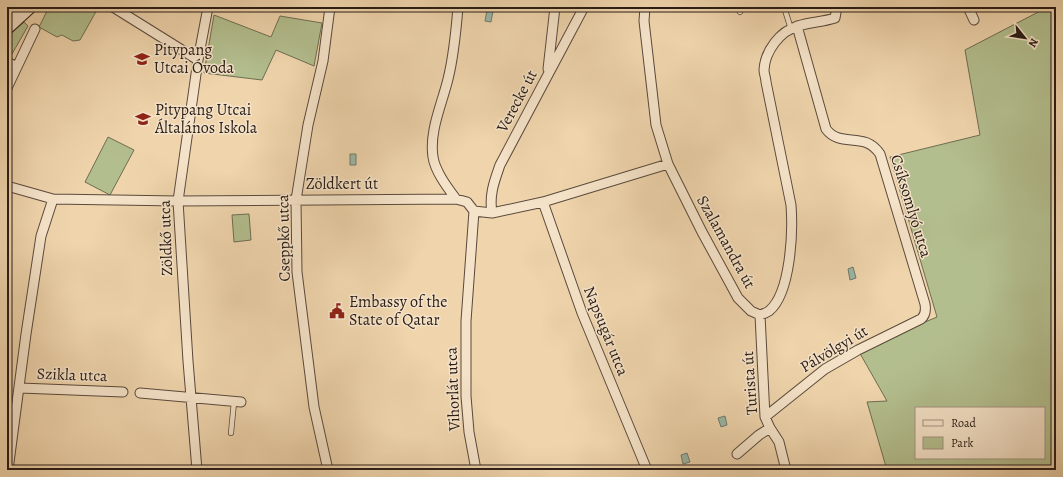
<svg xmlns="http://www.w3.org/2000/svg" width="1063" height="477" font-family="Alegreya,serif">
	<rect width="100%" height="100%" fill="#efd4ac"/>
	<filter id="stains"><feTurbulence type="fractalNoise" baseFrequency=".005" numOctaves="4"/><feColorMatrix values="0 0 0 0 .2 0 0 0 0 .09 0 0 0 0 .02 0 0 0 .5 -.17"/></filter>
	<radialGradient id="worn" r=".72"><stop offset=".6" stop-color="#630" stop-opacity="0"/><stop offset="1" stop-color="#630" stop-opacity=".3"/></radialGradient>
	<path fill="#b3be8e" stroke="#6e6d52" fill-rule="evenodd" d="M49,7H98V8L80,40L73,41L62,35L57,37L39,27Z
		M1048,7H1056V470H887L867,402L887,401L858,350L937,317L890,157L980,135L965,50ZM916,408H1044V458H916Z
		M214,15L271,37L280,16L322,23L314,66L276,50L262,80L204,73Z
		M24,22L28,26L12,54L7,51V37Z
		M108,137L134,150L110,195L85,182Z
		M249,214L251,240L234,242L232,215Z"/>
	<path fill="#9ab8a7" stroke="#6d7a6d" d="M487,10L493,11L491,22L485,21Z
		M350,154H356V165H350Z
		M853,267L856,278L850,280L848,269Z
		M725,416L727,425L721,427L718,418Z
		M687,453L690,462L683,464L681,455Z"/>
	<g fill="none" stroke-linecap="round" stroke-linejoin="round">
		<g stroke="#5a4a3c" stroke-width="6">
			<path id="lane" d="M737,7L740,12
				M784,7L791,29
				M231,433L234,402"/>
		</g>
		<g stroke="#5a4a3c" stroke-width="11">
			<path id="street" d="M113,7L198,60
				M645,7L644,21L656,125L668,164L702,232L738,298L751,311L760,315C763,314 766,313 769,311C791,293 793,231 791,205L766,82C766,78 764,74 764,70C765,51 780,31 798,26C810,22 823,22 835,18L837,7
				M968,7L974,20
				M7,62L17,67
				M548,69L555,7
				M7,88L35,29
				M7,186L53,199L178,201L456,199L467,202L474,211L492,213L543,202L668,164
				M456,199C447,187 435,171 433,157C429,131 442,104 448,79C454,55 456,32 458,7
				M543,202L582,313L647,470
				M474,211L466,321V396L469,432L476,470
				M492,213C489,195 494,182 500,165L584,7
				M760,315L765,417L770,428L779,442L786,470
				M20,388L123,392
				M140,393L241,402
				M765,417L825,369L858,350L921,319C926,315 926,310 925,304L880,154C864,130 841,149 826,129L797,26
				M737,454L759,435L770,428
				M8,470L26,334L41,236L53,199
				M197,470L188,361L178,201L198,60L208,7
				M328,470L314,407L297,272L296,200L308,125L323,61L330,7"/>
		</g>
		<g stroke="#291c16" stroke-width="14">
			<path id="secondary" d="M7,15L15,7
				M7,28L30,7"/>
		</g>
		<use href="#lane" stroke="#f5e3c9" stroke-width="4.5"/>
		<use href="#street" stroke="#f5e3c9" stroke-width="9"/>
		<use href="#secondary" stroke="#f5e3c9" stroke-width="12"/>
	</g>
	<defs>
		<g id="school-bare" transform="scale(1.2)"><path d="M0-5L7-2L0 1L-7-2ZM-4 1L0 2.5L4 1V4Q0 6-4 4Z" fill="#8f2418" stroke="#f5e3c9" stroke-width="2.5" paint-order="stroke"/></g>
		<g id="civic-bare" transform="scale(1.2)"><path d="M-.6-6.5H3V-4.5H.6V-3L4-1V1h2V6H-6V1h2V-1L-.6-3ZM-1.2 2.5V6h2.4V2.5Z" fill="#8f2418" stroke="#f5e3c9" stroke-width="2.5" paint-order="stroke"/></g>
	</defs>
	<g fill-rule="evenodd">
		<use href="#school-bare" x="142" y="59"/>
		<use href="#school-bare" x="143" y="119"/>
		<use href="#civic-bare" x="337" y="311"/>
	</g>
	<g text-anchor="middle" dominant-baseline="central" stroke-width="3" stroke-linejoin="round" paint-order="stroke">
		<g font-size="16" fill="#291c16" stroke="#f5e3c9" text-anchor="start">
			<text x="154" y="50">Pitypang<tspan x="154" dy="18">Utcai Óvoda</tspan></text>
			<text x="155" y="110">Pitypang Utcai<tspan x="155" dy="18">Általános Iskola</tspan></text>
			<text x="349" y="302">Embassy of the<tspan x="349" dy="18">State of Qatar</tspan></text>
		</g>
		<g font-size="16" fill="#291c16" stroke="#f5e3c9">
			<text transform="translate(517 101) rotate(-62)">Verecke út</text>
			<text x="342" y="184">Zöldkert út</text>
			<text transform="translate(911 206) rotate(73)">Csíksomlyó utca</text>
			<text transform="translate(166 238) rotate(-92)">Zöldkő utca</text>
			<text transform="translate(284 238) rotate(-91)">Cseppkő utca</text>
			<text transform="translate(726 242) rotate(61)">Szalamandra út</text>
			<text transform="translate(606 331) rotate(68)">Napsugár utca</text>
			<text transform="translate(834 349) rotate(-31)">Pálvölgyi út</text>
			<text transform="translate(72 375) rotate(2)">Szikla utca</text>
			<text transform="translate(750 383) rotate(-94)">Turista út</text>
			<text transform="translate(453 389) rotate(-92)">Vihorlát utca</text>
		</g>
	</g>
	<rect width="1063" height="477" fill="none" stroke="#efd4ac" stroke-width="24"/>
	<rect x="8" y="8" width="1047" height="461" fill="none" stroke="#291c16" stroke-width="2"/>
	<rect x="12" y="12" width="1039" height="453" fill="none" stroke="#291c16"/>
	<rect x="915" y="407" width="130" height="52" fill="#f5e3c9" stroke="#a39381"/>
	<rect x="923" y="420" width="20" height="6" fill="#f5e3c9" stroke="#a39381"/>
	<text x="951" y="427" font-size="12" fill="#291c16">Road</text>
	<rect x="923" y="437" width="20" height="12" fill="#b3be8e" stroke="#a39381"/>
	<text x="951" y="447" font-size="12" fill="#291c16">Park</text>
	<g transform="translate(1025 38) rotate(120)" stroke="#f5e3c9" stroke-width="3" paint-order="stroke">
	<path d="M0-3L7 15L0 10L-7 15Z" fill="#291c16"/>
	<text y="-6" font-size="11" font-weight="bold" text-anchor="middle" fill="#291c16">N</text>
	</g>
	<rect width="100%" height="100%" filter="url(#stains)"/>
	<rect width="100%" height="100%" fill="url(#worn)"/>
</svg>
